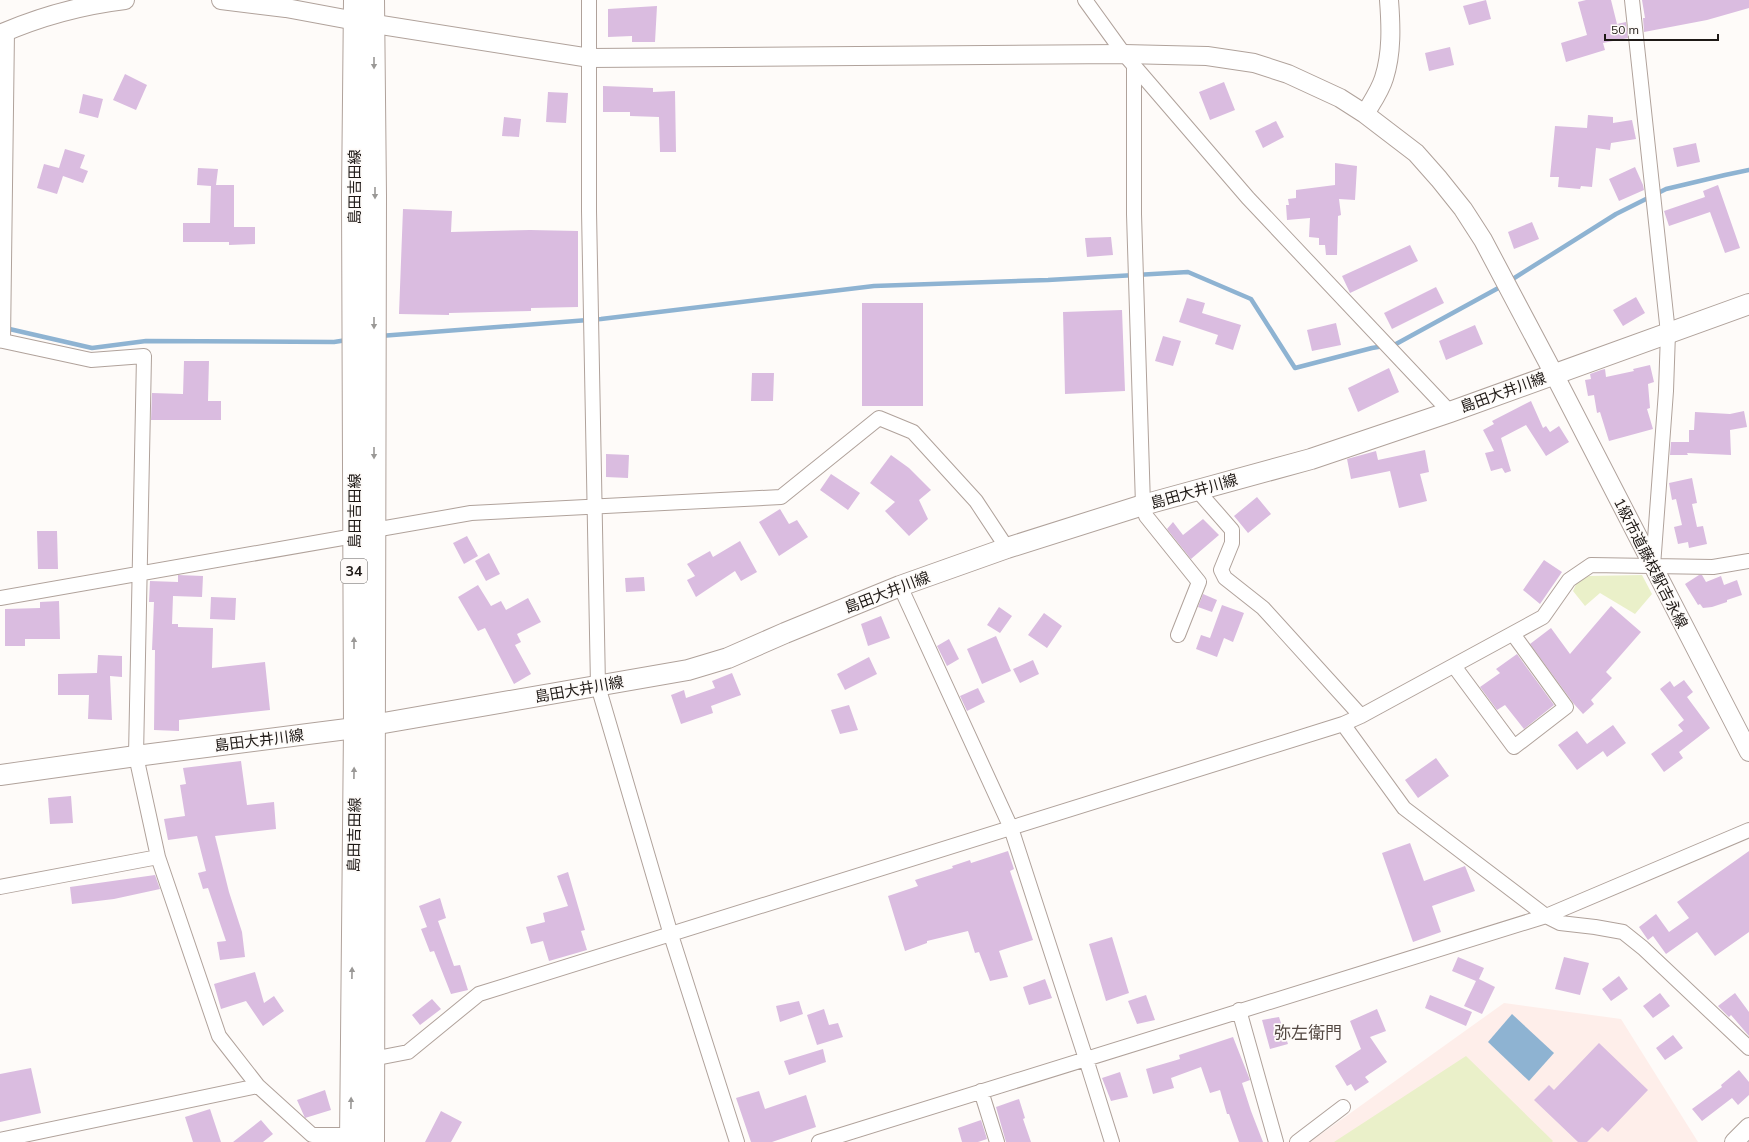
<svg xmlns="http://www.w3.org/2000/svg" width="1749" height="1142" font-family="Mulish,'Noto Sans JP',sans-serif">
	<rect width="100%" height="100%" fill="#fefbf9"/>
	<path fill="#feeeea" d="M1504,1003L1621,1019L1698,1142H1310Z"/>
	<path fill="#eaf0c9" d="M1642,575L1652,594L1635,614L1600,593L1585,606L1573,591L1577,582L1589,576Z
		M1466,1056L1553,1141L1552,1142H1334Z"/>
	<path fill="#8eb3d2" d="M1512,1014L1554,1053L1529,1081L1488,1042Z"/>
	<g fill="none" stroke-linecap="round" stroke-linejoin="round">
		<path stroke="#8eb3d2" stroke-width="4.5" d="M1508,282L1616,214L1666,189L1725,175L1749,170
			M5,328L92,348L146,341L334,342L347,340
			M380,336L601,319L874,286L1048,280L1188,272L1251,299L1295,368L1372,348L1396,344L1502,286"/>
	</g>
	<path fill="#dabce0" d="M1486,0L1491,19L1469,25L1463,6Z
		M1586,0H1611L1617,24L1626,22L1628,38L1603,43L1605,50L1566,62L1561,43L1587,35L1578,2Z
		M1642,0H1749V8L1707,20L1644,32L1643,18H1645Z
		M657,6L655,42H632V36L608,37V9Z
		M1450,47L1454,65L1429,71L1425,53Z
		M125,74L147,85L136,110L113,100Z
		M1224,82L1235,110L1210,120L1199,92Z
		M603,86L653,88V92L675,91L676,152H660L659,117L630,116V112H603Z
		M548,92L568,93L566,123L546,122Z
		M83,94L103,99L98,118L79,113Z
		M1588,115L1613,117V123L1632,120L1636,139L1611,143L1610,150L1596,148L1592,187L1581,186L1580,189L1558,187L1559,177H1550L1555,126L1587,128Z
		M504,117L521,119L519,137L502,136Z
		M1276,121L1284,137L1263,148L1255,131Z
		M1696,143L1700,162L1677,167L1673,148Z
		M65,149L85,155L80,168L88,171L83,183L63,176L57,194L37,188L44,164L59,168Z
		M1335,163L1357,166L1355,200L1339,199L1341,215L1338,216L1337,255H1326L1325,245H1319V238L1309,237L1310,218L1287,220L1286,205H1289L1288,199L1296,198V190L1335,185Z
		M1635,167L1643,185L1644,190L1619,201L1609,179Z
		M198,168L218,169L216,185H234V227H255V244L229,245V242H183V223H210L211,186L197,185Z
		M1718,185L1740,248L1725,253L1710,212L1669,226L1664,211L1705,197L1703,191Z
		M403,209L452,211L451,232L530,230L578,231V307L531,308V311L449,313V315L399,314Z
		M1532,222L1539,239L1514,249L1508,232Z
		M1111,237L1113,255L1087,257L1085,238Z
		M1410,245L1418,261L1350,293L1342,276Z
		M1436,287L1444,303L1392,329L1384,313Z
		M1636,297L1645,313L1623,326L1613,310Z
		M1187,298L1205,303L1202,313L1241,325L1233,350L1215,344L1218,335L1179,322Z
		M862,303H923V406H862Z
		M1122,310L1125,391L1065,394L1063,312Z
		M1336,323L1341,345L1312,351L1307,330Z
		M1475,325L1483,344L1446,360L1439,341Z
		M1163,336L1181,341L1173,366L1155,361Z
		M184,361H209L208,401H221V420H151L152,393L183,394Z
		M1650,365L1654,382L1648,384L1650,408L1647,409L1653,429L1609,441L1600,412L1597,413L1594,395L1588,396L1585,380L1591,379L1590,374L1601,370L1605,369L1606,377L1634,371L1633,369Z
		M1389,368L1399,392L1358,412L1348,388Z
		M752,373H774L773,401H751Z
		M1531,401L1543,428L1546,426L1550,432L1559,426L1569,442L1546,456L1526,425L1501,438L1511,471L1505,473L1502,468L1491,471L1485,453L1494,451L1483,430L1494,424L1492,421Z
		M1744,411L1747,427L1730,430L1731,455L1687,453L1688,455H1670L1671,442H1689V430H1694L1695,412L1730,414Z
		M1425,450L1429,472L1420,474L1427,501L1399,508L1390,471L1351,479L1347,459L1376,451L1378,460Z
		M606,454L629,455L628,478L606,477Z
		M891,455L909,468L931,490L919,500L928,519L909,536L885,511L895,502L870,483Z
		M831,474L860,493L848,510L820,490Z
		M1692,478L1697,503L1692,504L1697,527L1703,526L1707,544L1689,548L1688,542L1678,544L1674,527L1682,525L1676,499L1672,500L1669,483Z
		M1257,497L1271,514L1248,533L1234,516Z
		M780,509L789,524L797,520L808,537L779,556L759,522Z
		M1203,519L1219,535L1191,559L1167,529L1173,522L1183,535Z
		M37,531H57L58,569H38Z
		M467,536L478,556L464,564L453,543Z
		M740,541L757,572L741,581L735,571L696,597L687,580L695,576L687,564L710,551L713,557Z
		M489,553L500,574L486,581L475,561Z
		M1544,560L1562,572L1540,604L1523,590Z
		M178,575L203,576L202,597L173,596L172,624H178V627L213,628L212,668L265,662L270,710L179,720V731L154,730L155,650H152L154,602H149L150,581L178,582Z
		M1699,575H1702L1706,582L1721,576L1724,585L1737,580L1742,595L1727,600V602L1712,607L1703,608L1700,604L1698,605L1685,584Z
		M644,577L645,591L626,592L625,578Z
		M478,585L491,606L501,601L506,610L528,598L541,622L517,634L521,642L515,645L531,674L514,684L485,628L478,631L458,597Z
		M1203,594L1217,600L1212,612L1198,607Z
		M211,597L236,598L235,620L210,619Z
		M59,601L60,639H25V646H5V609L40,608V602Z
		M1222,605L1244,613L1233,642L1224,638L1217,657L1196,649L1201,635L1210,638Z
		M1611,606L1641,632L1606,672L1612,678L1591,700L1594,704L1583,714L1574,704L1530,644L1551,628L1570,654Z
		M999,607L1012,616L1000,633L987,625Z
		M1044,613L1062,626L1047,648L1028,635Z
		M881,616L890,638L868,646L861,624Z
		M996,636L1011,671L982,684L967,649Z
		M949,639L959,659L947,666L937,646Z
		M1517,654L1554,705L1524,729L1505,705L1497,710L1480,687L1500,673L1496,669Z
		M98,655L122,656V677L110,676L112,720L88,719L89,695H58V674L97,673Z
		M869,657L877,674L845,690L837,674Z
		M1033,660L1039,674L1020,683L1013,669Z
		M732,673L741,695L711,706L713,713L681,724L671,695L684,690L686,698L715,688L712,681Z
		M1684,680L1693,692L1687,697L1710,728L1679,752L1683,758L1664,772L1651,754L1683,731L1678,725L1684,720L1660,689L1670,681L1674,687Z
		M978,688L985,702L967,711L960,696Z
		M849,705L858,730L840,734L831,710Z
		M1613,725L1626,743L1607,757L1603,751L1577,770L1558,745L1577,731L1587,744Z
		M1436,758L1449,776L1418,798L1405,780Z
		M241,761L247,805L274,802L276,829L215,836L229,892L242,932L245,957L220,960L217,942L226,941L208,888L203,889L198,873L206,871L197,836L168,840L164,819L185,816L180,785L186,784L183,768Z
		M71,796L73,823L50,824L48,798Z
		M1410,843L1424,881L1465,866L1475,891L1432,906L1441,932L1413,942L1382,853Z
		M1008,851L1014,869L1010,871L1033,940L999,951L1008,977L990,981L979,952L975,953L968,931L927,941V943L905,951L888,896L918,886L915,880L953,868L952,866L970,860L971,863Z
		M1749,851V932L1715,956L1697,932L1666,954L1653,936L1648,940L1639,927L1656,914L1669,932L1689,918L1677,902Z
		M568,872L585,930L581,931L587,950L549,961L543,941L531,944L526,927L545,922L543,913L568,906L557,876Z
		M155,875L160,889L114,899L72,904L70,887Z
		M440,898L446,918L438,921L454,966L460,965L468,990L451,994L434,951L430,952L421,929L427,927L419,906Z
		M1112,937L1129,993L1106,1001L1089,944Z
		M1458,957L1484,968L1479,979L1495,987L1482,1014L1464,1006L1476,981L1452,971Z
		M1564,957L1589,963L1580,995L1555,989Z
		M255,972L264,1003L274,996L284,1011L263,1026L246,1001L221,1009L214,984Z
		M1619,976L1628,989L1611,1001L1602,989Z
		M1045,979L1052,998L1029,1005L1023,987Z
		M1660,993L1670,1006L1653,1018L1643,1006Z
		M1735,993L1749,1012V1036L1731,1015L1729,1017L1718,1006Z
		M1146,995L1155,1020L1137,1024L1128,1001Z
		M1430,995L1472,1012L1466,1026L1425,1008Z
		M432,999L441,1009L420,1025L412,1015Z
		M799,1001L803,1014L780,1022L776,1006Z
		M824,1009L829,1025L838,1023L843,1037L817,1045L807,1015Z
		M1377,1009L1386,1031L1370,1037L1387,1062L1365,1077L1369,1082L1355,1091L1351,1084L1347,1086L1335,1066L1361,1049L1350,1021Z
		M1279,1017L1288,1044L1270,1049L1262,1020Z
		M1673,1035L1683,1048L1665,1060L1656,1048Z
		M1233,1037L1250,1080L1242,1083L1251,1111L1263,1142H1239L1229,1114H1227L1220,1090L1210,1093L1201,1067L1171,1078L1174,1088L1153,1094L1146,1069L1180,1059L1179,1055Z
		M1599,1043L1648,1090L1608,1132L1602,1127L1587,1142H1578L1534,1100L1549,1085L1554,1090Z
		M823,1049L826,1062L789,1075L784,1061Z
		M31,1068L41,1113L0,1122V1074Z
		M1739,1070L1749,1082V1095L1738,1105L1732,1098L1702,1121L1692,1109L1722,1087L1721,1085Z
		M1120,1072L1128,1097L1111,1101L1102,1078Z
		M325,1090L331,1110L305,1118L297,1100Z
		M759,1091L765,1109L806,1095L816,1127L772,1142H751L736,1098Z
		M1019,1099L1025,1118L1023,1119L1031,1142H1006L996,1107Z
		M210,1109L221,1142H193L185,1117Z
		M441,1111L462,1122L451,1142H425Z
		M261,1120L273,1134L263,1142H233Z
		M981,1120L987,1139L978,1142H962L958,1128Z"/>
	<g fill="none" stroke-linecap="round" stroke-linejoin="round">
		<g stroke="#b0a29b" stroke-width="16">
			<path id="minor" d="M589,0V211L598,686L671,935L737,1142
				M1085,0L1124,54L1248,198L1450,412
				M1632,0L1668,333L1666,391L1653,566
				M7,31L3,341L91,360L144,356L136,756L158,857L219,1036L258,1086L312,1135H350
				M1134,66V214L1143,505L1146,516L1199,582L1178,635
				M1197,490L1232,530V543L1221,570L1225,578L1263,608L1361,716
				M374,530L471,513L781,497L879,418L913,432L976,501L1007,548
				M900,586L1011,828L1086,1059L1112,1142
				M0,598L354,536
				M1454,666L1514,747L1566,707L1513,634
				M1343,724L1361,716L1543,617L1569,580L1591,565L1713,567L1749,561
				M0,887L158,857
				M1239,1010L1276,1142
				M372,1059L408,1052L479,994L1343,724L1404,808L1546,916L1560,923L1595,927L1623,932L1643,948L1749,1048
				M981,1091L997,1142
				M0,1140L258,1086
				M819,1142L1546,916L1749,830
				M1297,1142L1343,1107"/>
		</g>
		<g stroke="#b0a29b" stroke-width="20">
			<path id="tertiary" d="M221,0L286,8L356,21L590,58L1124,54L1207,56L1254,63L1288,74L1340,98L1365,114L1416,153L1439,179L1463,209L1483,240L1554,374L1749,752
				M0,34C39,17 83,5 125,0
				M1365,114C1372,102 1380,91 1384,78C1392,53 1391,26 1389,0
				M1734,1142L1749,1127"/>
		</g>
		<g stroke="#b0a29b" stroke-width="22">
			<path id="secondary" d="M0,775L136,756L355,728L688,670L728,658L785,633L900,586L1007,548L1143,505L1311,459L1450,412L1749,304"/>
		</g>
		<g stroke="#b0a29b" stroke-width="24">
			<path id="primary" d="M351,1142L355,728L353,197L355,0
				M373,1142L375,195L373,0"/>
		</g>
		<use href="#minor" stroke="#fff" stroke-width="14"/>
		<use href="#tertiary" stroke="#fff" stroke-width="18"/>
		<use href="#secondary" stroke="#fff" stroke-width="20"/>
		<use href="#primary" stroke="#fff" stroke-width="22"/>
	</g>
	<defs><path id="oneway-solid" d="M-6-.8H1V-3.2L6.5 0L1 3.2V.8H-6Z"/></defs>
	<g fill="#9a9896">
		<use href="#oneway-solid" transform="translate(374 63) rotate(90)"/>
		<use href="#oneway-solid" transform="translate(375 193) rotate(90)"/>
		<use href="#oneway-solid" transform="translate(374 323) rotate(90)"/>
		<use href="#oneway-solid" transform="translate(374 453) rotate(90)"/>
		<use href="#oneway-solid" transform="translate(354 643) rotate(-90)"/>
		<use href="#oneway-solid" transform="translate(354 773) rotate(-89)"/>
		<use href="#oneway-solid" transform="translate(352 973) rotate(-89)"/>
		<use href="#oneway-solid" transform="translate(351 1103) rotate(-89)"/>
	</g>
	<g text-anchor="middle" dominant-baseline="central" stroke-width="3.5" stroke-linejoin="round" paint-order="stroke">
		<rect fill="#fefbf9" stroke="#615d5a" stroke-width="1" x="341" y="559" width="26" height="24" rx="3"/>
		<g font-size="14" font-weight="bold" fill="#1e1916">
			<text x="354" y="571">34</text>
		</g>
		<g font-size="15" fill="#1e1916" stroke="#fefbf9">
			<text transform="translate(354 187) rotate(-90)">島田吉田線</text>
			<text transform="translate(1503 392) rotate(-20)">島田大井川線</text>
			<text transform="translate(1194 491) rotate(-16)">島田大井川線</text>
			<text transform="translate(354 511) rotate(-90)">島田吉田線</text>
			<text transform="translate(1651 563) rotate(63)">1級市道藤枝駅吉永線</text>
			<text transform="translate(887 592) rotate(-21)">島田大井川線</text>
			<text transform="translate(579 689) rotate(-10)">島田大井川線</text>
			<text transform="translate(259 740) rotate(-7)">島田大井川線</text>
			<text transform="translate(354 835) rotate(-89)">島田吉田線</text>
		</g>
		<g font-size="17" fill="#544943" stroke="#fefbf9">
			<text x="1308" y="1032">弥左衛門</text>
		</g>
	</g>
	<path d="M1605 34v6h113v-6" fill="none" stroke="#1e1916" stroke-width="2"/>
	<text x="1611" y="34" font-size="12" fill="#1e1916" stroke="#fefbf9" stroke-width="3" paint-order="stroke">50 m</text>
</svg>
